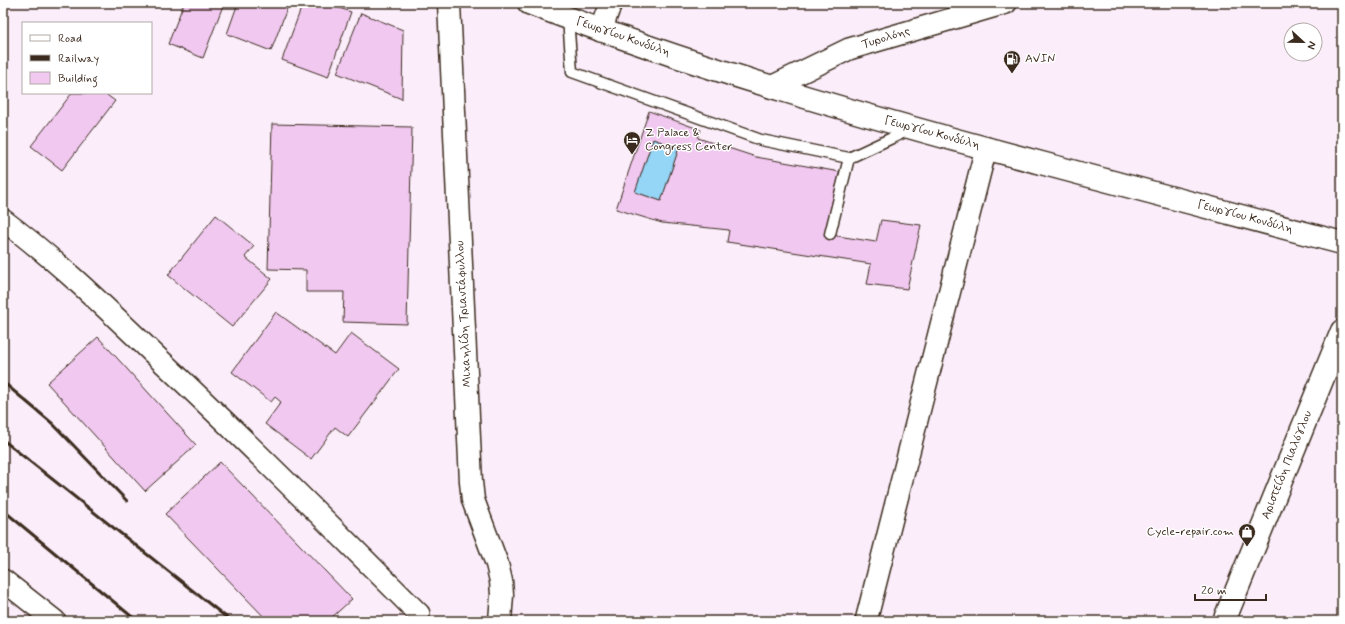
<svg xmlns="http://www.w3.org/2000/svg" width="1345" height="624" font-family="Mynerve,sans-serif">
	<rect width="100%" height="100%" fill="#fbeefa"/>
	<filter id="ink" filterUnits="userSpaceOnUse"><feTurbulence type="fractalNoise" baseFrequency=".025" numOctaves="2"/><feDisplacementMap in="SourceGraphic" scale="8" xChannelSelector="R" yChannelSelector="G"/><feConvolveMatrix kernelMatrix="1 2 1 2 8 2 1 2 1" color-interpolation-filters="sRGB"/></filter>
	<g filter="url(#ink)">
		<path fill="#95d5f6" stroke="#7191a0" d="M653,139L679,148L661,201L635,192Z"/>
		<path fill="#f1c8f0" stroke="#3b2a1e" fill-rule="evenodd" d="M184,3H224L203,58L168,44Z
			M238,3H289L271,51L227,34Z
			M303,3H325L351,12L328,77L282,60Z
			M361,13L403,30L402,99L337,73Z
			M72,93H104L115,101L62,170L31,146Z
			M649,111L701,130L698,138L756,157L840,172L825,234L876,242L881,220L921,225L907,289L867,284L871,264L727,242L729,230L662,223L616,209ZM653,139L679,148L661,201L635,192Z
			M272,124L412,127L407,324L343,322L344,292H306V270L268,269Z
			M216,215L254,246L245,257L272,279L232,327L168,275Z
			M276,312L335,355L351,333L399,369L348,437L335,427L311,459L265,424L281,402L275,397L271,402L232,372Z
			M98,337L196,445L145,491L47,383Z
			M220,462L352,599L328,621H268L165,514Z"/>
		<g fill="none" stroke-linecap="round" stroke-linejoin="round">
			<g stroke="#3b2a1e" stroke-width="13">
				<path id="service" d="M568,18L572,72L761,140L849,158L909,130
					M830,234L849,158"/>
			</g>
			<g stroke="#3b2a1e" stroke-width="24">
				<path id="minor" d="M601,31L611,3
					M771,87L849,49L1006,3
					M3,220C58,261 107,309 156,356C246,440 332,527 419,614
					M3,580L55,621
					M866,621L986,148"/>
			</g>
			<g stroke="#3b2a1e" stroke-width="25">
				<path id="tertiary" d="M449,3L471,482L473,500L497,564L501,581L502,595L500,621
					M529,3C695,68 868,117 1041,163C1141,190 1242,216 1342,243
					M1224,621L1342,331"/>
			</g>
			<use href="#service" stroke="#fff" stroke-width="10"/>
			<use href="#minor" stroke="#fff" stroke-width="21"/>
			<use href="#tertiary" stroke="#fff" stroke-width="22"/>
			<path stroke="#3b2a1e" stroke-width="3" d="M3,382L53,424L127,501
				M3,440L231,621
				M3,510L137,621"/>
		</g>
	</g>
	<defs>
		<g id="fuel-pin" transform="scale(0.9)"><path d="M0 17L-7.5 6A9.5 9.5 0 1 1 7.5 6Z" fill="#3b2a1e" stroke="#fff"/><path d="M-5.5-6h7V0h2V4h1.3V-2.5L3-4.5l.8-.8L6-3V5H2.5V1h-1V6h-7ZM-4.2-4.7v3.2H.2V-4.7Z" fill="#fff"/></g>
		<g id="hotel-pin" transform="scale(0.9)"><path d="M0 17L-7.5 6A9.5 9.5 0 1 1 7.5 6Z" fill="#3b2a1e" stroke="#fff"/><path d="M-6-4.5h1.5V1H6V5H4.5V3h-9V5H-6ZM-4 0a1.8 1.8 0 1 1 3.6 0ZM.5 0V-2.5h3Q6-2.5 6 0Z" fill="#fff"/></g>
		<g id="shop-pin" transform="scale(0.9)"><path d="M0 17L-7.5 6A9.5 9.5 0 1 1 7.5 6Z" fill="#3b2a1e" stroke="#fff"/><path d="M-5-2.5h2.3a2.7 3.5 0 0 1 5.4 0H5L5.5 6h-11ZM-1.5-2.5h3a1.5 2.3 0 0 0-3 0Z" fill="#fff"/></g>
	</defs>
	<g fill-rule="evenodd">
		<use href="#fuel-pin" x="1012" y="59"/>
		<use href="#hotel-pin" x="632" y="140"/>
		<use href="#shop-pin" x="1247" y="532"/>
	</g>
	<g text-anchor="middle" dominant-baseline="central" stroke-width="3" stroke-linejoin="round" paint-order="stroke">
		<g font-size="12" fill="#3b2a1e" stroke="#fff">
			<text transform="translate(623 37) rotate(19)">Γεωργίου Κονδύλη</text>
			<text transform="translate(886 38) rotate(-17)">Τυρολόης</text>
			<text transform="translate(932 133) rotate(15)">Γεωργίου Κονδύλη</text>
			<text transform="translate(1245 217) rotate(15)">Γεωργίου Κονδύλη</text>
			<text transform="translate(464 314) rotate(-93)">Μιχαηλίδη Τριαντάφυλλου</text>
			<text transform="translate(1287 465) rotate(-68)">Αριστείδη Πιαλόγλου</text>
		</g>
		<g font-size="12" fill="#3b2a1e" stroke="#fff" text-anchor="start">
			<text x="1025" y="59">AVIN</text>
			<text x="645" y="133">Z Palace &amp;<tspan x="645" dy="14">Congress Center</tspan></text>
			<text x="1234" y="532" text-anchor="end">Cycle-repair.com</text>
		</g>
	</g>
	<rect width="1345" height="624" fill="none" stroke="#fff" stroke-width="16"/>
	<rect x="8" y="8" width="1329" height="608" fill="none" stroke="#3b2a1e" stroke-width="1.5" filter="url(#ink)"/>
	<rect x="22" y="22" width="130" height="72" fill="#ffffff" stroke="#b1aaa5"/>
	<rect x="30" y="35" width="20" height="6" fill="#ffffff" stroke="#b1aaa5"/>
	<text x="58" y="42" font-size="12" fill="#3b2a1e">Road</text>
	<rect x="30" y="55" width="20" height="6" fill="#3b2a1e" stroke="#b1aaa5"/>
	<text x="58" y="62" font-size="12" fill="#3b2a1e">Railway</text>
	<rect x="30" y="72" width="20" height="12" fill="#f1c8f0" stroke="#b1aaa5"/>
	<text x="58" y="82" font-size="12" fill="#3b2a1e">Building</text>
	<g transform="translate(1303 42) rotate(112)"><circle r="19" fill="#ffffff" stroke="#b1aaa5"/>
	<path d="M0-3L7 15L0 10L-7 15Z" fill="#3b2a1e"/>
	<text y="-6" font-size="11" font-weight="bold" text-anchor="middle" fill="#3b2a1e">N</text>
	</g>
	<path d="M1195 594v6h71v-6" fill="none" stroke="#3b2a1e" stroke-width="2"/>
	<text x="1201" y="594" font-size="12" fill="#3b2a1e" stroke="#ffffff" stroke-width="3" paint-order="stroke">20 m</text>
</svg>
